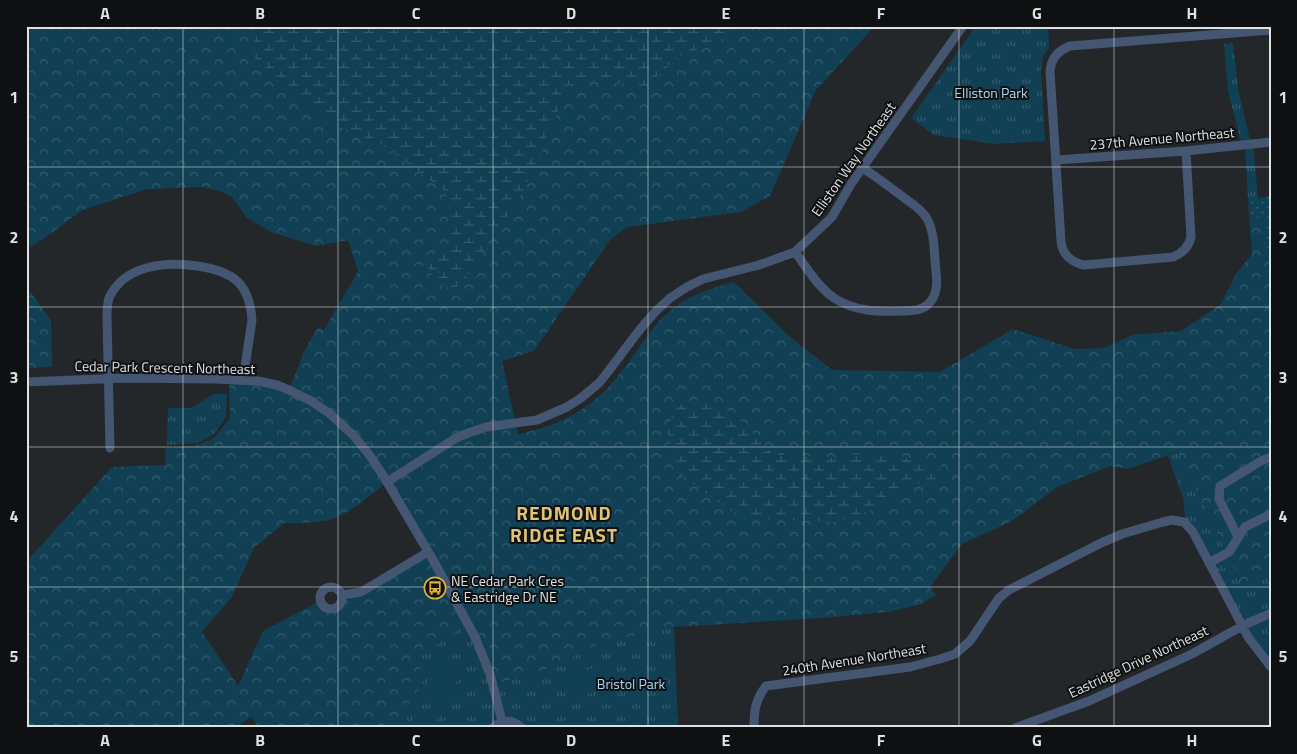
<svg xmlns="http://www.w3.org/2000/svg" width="1297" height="754" font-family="'Titillium Web',sans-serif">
	<defs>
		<pattern id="grass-dots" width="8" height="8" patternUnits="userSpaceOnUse" patternTransform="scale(1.25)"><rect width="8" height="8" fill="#114055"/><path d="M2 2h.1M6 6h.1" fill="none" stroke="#335b6d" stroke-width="1.8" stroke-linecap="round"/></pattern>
		<pattern id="forest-crowns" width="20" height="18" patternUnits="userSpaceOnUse" patternTransform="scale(1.25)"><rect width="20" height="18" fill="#114055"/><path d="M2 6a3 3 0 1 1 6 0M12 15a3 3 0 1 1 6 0" fill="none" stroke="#335b6d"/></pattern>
		<pattern id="wetland-marsh" width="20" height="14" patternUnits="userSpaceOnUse" patternTransform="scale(1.25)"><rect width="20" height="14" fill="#114055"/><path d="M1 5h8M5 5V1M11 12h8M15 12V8" fill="none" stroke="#335b6d"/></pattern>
		<pattern id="park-tufts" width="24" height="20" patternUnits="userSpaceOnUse" patternTransform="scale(1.25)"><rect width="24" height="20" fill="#114055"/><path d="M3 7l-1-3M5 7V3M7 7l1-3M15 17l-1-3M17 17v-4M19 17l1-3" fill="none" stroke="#335b6d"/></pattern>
	</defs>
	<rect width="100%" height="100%" fill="#23272a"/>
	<path fill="url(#grass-dots)" d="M1271,196V253C1262,243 1262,231 1265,220L1249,215L1248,200Z"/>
	<path fill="url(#forest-crowns)" fill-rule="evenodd" d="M26,26H261L248,52L328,121L384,146L446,192L451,240L526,187L568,87L591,81L615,82L640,91L680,56L720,41L734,28L730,26H875L816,90L770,196L741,212L627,227L610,240L534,351L502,361L518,434C559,426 592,409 618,376C633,358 645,337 660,320C680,299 707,289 734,282L789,336L832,370L940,372L1013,329L1074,349L1104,348L1132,335L1181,331L1220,305L1236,274L1252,254L1249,215L1265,220C1262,231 1262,243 1271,253V576L1241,583L1178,452L1127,469L1111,466L1057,487L1012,521L962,544L930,587L936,595L921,604L887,612L821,618L674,627L597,645L543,671L493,685L426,677L395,728H330L328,726L327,728H259L251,717L235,728H26V562L112,467L166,465L165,449L197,445L214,438L230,418L229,379L289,390L304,352L318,327L324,330L358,271L348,240L316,246L271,232L246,217L233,198L222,192L204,187L148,189L82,210L56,230L26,250ZM705,399L736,417L774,455L835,458L884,452L941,467L937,478L909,487L875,509L676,405ZM387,482L428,552L349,595L342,599C339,612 326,612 320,601L263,631L238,686L202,632L231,598L254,548L284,523C295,524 326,522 335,518C354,510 371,495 387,482Z
		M26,286L51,320L52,367L26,368Z"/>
	<path fill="url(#wetland-marsh)" d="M261,26H730L735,29L720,41L680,56L640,91L615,82L591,81L568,87L526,187L463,283L452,290L436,282L425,262L451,240L446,192L384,146L328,121L248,52Z
		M705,399L736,417L774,455L835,458L884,452L941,467L937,478L909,487L875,509L834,522L741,518L680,475L667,430L676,405Z"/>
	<path fill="url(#park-tufts)" d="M976,26H1048L1049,47L1043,57L1041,70L1045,141L995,144L934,135L911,118Z
		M1233,43L1238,89L1251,144H1253L1258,199L1248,200L1245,146H1242L1228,91L1224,44Z
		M214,394H227L226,417L214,434L197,443L167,445L168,408H191Z
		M1178,452L1241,583L1271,576V667L1186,524L1183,498L1168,456Z
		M468,623L493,685L543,671L597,645L674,627L678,728H395L426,677L416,660Z"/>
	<path fill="#114055" d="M439,659L462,671L443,709L420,698Z
		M600,666L607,688L567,700L560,678Z
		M419,707L439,717L433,728H414L410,726Z"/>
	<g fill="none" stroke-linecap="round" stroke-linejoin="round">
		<path stroke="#455673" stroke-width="9" d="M1186,151L1191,237C1189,247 1183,253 1173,257L1084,265C1071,262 1062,254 1061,241L1050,72C1051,58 1058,51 1070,46L1271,30
			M1056,160L1186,151L1271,142
			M795,252C807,268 817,286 834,298C854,311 877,312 900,311C913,311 926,311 933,298C939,287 936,273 935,261C934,246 934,230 926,217C920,208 911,203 903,197C890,187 876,177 863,168
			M26,382L125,378L216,379L258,381L277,385L289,390L311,401L329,413L354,436L371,457L387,482L433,560L475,637L490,674L502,721
			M110,448L107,317C107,311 107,304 109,298C124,265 166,261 197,266C211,268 227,272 237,281C248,291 251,306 252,320L243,380
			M387,482L456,438L471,432L486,427L537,420L567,407L581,398L599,383L607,373L641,328L656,311L670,298L687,287L703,279L759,265L795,252L832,217L851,184L963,26
			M1238,537L1219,499L1220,486L1261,461L1271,457
			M1209,563L1229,552L1245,527L1271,514
			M320 598a11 11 0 1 1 22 0a11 11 0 1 1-22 0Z
			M342,595L361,592L428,552
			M492,728C502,719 513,719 522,728
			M754,728C754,711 755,700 766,686L910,667L940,659L955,654L970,641L999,598L1009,590L1101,543L1122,534L1163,522L1172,520L1184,522L1193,532L1248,637L1271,667
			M1015,728L1089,701L1192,654L1242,626L1271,613"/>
	</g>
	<path fill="none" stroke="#dfe2e3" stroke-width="1" stroke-opacity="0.55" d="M183,26V728M338,26V728M493,26V728M648,26V728M804,26V728M959,26V728M1114,26V728M26,167H1271M26,307H1271M26,447H1271M26,587H1271"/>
	<defs>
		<g id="bus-ring" transform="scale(1.125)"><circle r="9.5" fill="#0e1011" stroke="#deb133" stroke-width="1.5"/><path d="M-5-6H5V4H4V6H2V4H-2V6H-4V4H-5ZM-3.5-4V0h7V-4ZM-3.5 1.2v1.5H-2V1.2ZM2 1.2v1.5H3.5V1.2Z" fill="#deb133"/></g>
	</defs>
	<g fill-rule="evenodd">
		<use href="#bus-ring" x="435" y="588"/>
	</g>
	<g text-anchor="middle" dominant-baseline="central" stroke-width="4" stroke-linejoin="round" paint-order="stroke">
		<g font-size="14" fill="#abd8f1" stroke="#0e1011">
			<text x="991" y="92">Elliston Park</text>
			<text x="631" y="683">Bristol Park</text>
		</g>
		<g font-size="14" fill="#dfe2e3" stroke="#0e1011">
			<text transform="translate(1162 138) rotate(-5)">237th Avenue Northeast</text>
			<text transform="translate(853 159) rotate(-55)">Elliston Way Northeast</text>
			<text transform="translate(165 367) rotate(1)">Cedar Park Crescent Northeast</text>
			<text transform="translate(854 659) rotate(-9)">240th Avenue Northeast</text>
			<text transform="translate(1138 661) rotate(-25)">Eastridge Drive Northeast</text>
		</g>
		<g font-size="14" fill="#dfe2e3" stroke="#0e1011" text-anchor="start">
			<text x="451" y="580">NE Cedar Park Cres<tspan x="451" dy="16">&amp; Eastridge Dr NE</tspan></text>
		</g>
		<g font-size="19" font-weight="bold" letter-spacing="1" fill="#e1c277" stroke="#0e1011">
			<text x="564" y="512">REDMOND<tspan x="564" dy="22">RIDGE EAST</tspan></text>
		</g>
	</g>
	<rect width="1297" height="754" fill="none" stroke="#0e1011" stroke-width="55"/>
	<rect x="28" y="28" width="1242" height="698" fill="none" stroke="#dfe2e3" stroke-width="2"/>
	<g font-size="16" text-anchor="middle" font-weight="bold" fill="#dfe2e3">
		<text x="105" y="19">A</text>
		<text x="260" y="19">B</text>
		<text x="416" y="19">C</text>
		<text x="571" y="19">D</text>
		<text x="726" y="19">E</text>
		<text x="881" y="19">F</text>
		<text x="1037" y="19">G</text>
		<text x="1192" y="19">H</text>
		<text x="14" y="103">1</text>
		<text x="1283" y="103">1</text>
		<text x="14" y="243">2</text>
		<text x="1283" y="243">2</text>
		<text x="14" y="383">3</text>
		<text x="1283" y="383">3</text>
		<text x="14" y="522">4</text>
		<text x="1283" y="522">4</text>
		<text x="14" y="662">5</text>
		<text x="1283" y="662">5</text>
		<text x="105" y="746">A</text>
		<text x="260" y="746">B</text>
		<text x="416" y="746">C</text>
		<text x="571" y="746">D</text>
		<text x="726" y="746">E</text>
		<text x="881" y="746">F</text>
		<text x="1037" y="746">G</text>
		<text x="1192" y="746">H</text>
	</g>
</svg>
